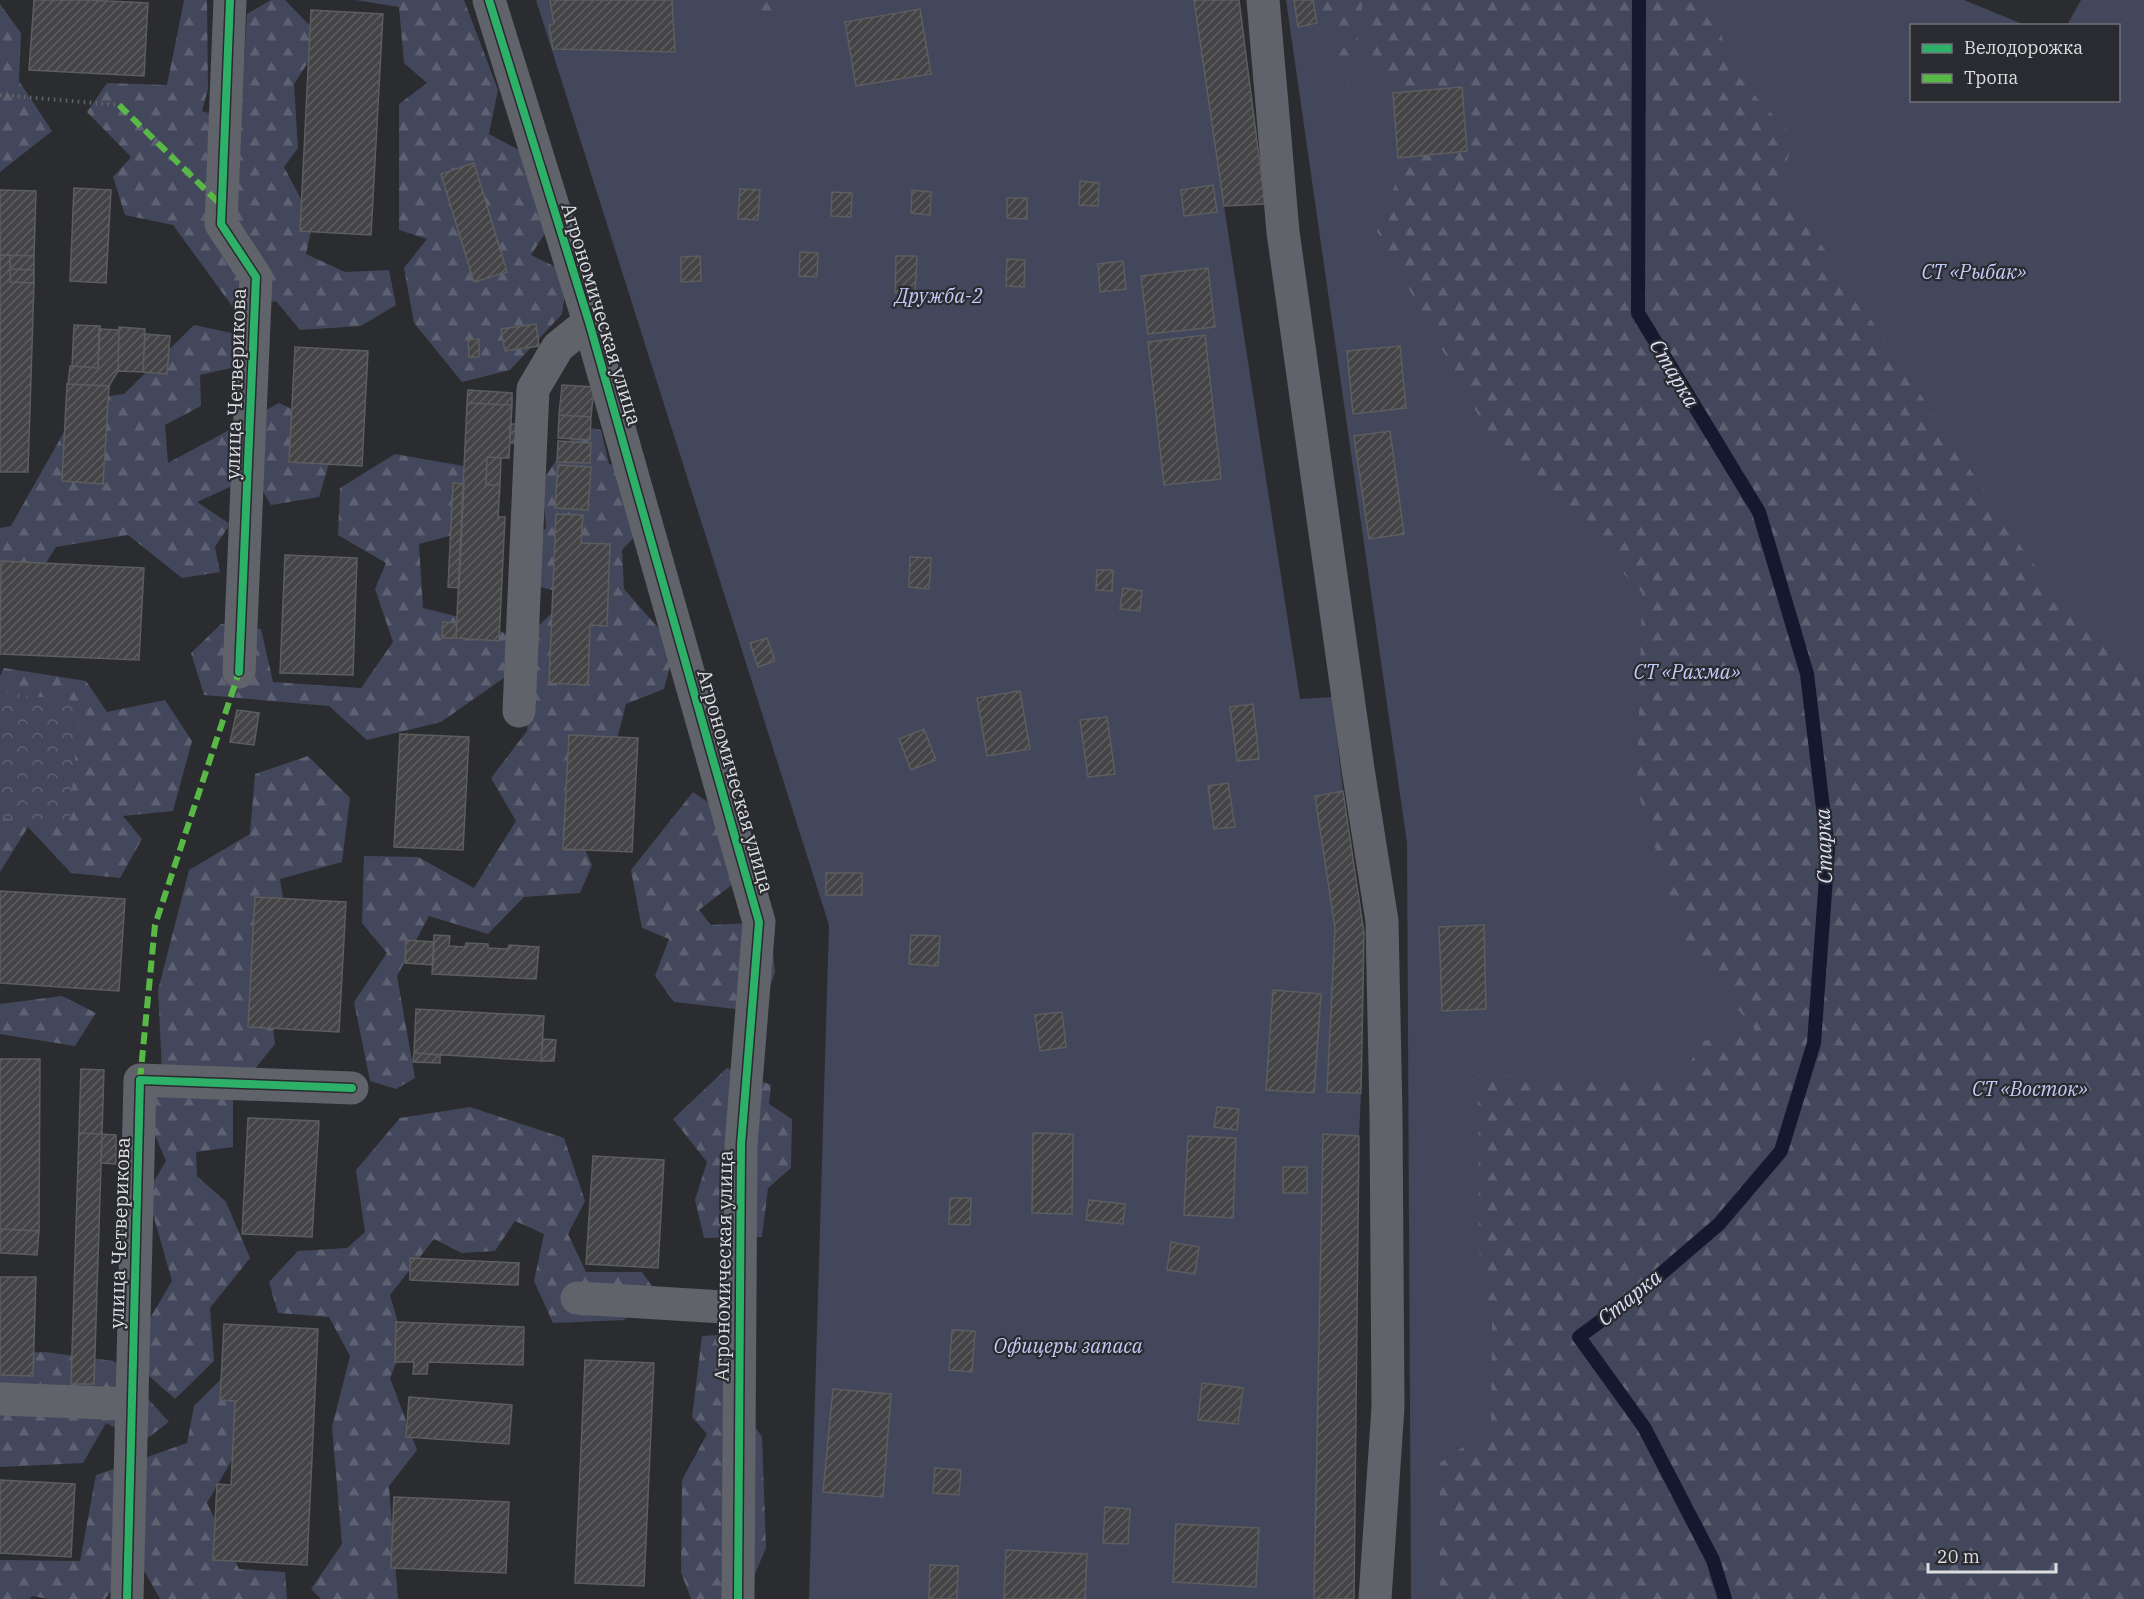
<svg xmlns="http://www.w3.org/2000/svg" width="2144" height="1599" font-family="'IBM Plex Serif',serif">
	<defs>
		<pattern id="forest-firs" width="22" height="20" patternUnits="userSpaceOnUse" patternTransform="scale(1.5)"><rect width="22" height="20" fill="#43475b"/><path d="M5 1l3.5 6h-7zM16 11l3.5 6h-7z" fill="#5e6172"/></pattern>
		<pattern id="park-crowns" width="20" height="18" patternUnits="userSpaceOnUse" patternTransform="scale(1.5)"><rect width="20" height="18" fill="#43475b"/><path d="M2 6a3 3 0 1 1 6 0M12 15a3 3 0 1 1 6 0" fill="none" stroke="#5e6172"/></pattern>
		<pattern id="building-hatch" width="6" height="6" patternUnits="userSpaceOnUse" patternTransform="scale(1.5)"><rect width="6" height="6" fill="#444447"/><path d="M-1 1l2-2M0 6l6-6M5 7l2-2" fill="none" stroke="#5f5f61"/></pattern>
	</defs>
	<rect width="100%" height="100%" fill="#2b2c2f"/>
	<path fill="#43475b" d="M536,0H1194L1224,206L1300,699L1332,697L1343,791L1315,797L1335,928L1327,1091L1361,1093L1359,1136L1323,1135L1314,1599H809L829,925Z
		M1286,0H1964L2025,25L1912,26V100H2118V26L2067,25L2081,0H2144V1599H1411L1407,843Z"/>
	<path fill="url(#forest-firs)" d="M184,0H207L208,89L202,111L240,123L247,14L271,0H285L323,39L294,84L298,148L284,167L313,222L306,254L345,272L389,270L396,305L361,326L300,330L276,301L235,310L173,225L125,215L113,177L131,157L87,112L107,83L167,85Z
		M356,0H464L498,90L489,134L532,157L552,222L531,255L568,273L562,314L510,370L462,382L414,323L404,268L427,239L399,230V104L427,83L404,63L399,7Z
		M731,0H786L769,28Z
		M1320,0H1363L1350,90Z
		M1375,0H1714L1728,65L1794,139L1780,182L2028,557L2108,651L2144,677V1599H1440V1463L1491,1427L1492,1319L1479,1251L1478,1075L1680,1079L1703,1041L1755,1030L1685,945L1637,789L1642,593L1487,431L1377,231L1423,113L1362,59Z
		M0,4L21,33L19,81L52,131L0,172Z
		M194,325L264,340L261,361L200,375L201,406L165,425L168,463L279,403L339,430L319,497L271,505L254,476L197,502L230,524L215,547L220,572L182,578L128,535L56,547L27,593L0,607V528L11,526L82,400L124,394Z
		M580,426L601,430L609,464L649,476L659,511L622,550L624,589L675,647L664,689L626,704L601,802L577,831L592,865L580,893L524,897L488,934L429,916L397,976L415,1078L396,1089L370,1081L354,1002L387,953L362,923L364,856L418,857L474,888L516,821L491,778L527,731L534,630L571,595L533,585L528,546L546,528L542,481Z
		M395,454L469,467L472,530L419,544L423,608L479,622L511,636L508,675L441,722L367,740L329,706L204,695L191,653L221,624L261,629L273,682L361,688L393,642L375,589L386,563L338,535L340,488Z
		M4,668L86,681L107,712L165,700L192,741L173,811L123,816L142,839L120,878L71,873L28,827L0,872V676Z
		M308,756L350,798L342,862L280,879L286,917L264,951L275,1044L233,1096V1147L196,1152L197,1176L226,1202L250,1258L210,1308L214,1361L175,1399L148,1375L146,1325L172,1281L147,1193L166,1161L148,1119L162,1071L158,990L189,870L250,834L255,774Z
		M693,792L744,827L754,868L699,910L711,925L770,922L775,972L762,1012L674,1002L655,976L669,939L642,928L631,870Z
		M62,996L96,1013L75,1046L0,1034V1004Z
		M727,1068L771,1085L769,1104L792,1119L791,1168L768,1188L762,1237L704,1238L695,1200L707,1162L673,1119Z
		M470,1107L564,1138L585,1201L568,1234L586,1272H642L654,1289L624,1320L553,1323L534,1281L544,1234L515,1221L495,1251L462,1253L434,1239L390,1295L404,1344L390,1378L417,1450L389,1486L398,1599H321L311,1589L342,1544L332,1427L350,1356L329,1317L278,1313L269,1282L298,1251L347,1248L365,1232L356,1170L400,1118Z
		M730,1334L747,1415L762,1437L766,1548L744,1599H691L681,1572L682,1480L707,1434L692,1417L702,1336Z
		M45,1352L114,1361L169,1422L142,1442L106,1423L83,1463L0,1467V1354Z
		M239,1361L257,1416L207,1503L239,1569L285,1572L287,1599H160L137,1558L105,1599H49L32,1596L30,1599H0V1560L80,1561L96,1475L187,1443L194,1406Z"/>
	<path fill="url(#park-crowns)" d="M0,692L80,702L69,824L0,818Z"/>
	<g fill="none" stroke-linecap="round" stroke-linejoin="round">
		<path stroke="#15192f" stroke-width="14" d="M1639,0L1638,313L1759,512L1807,674L1828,850L1814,1043L1781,1151L1719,1224L1641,1291L1579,1337L1644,1427L1713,1560L1725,1599"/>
	</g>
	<path fill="url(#building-hatch)" stroke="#5c5d5f" stroke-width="1.5" d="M34,0H86L148,3L144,76L29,70Z
		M550,0H672L675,52L553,49L549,25L554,24Z
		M1194,0H1239L1265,204L1224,206Z
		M1294,0H1313L1317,23L1298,27Z
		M920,9L931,74L856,86L845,22Z
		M311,10L383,14L371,235L300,231Z
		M1462,87L1467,151L1398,158L1393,93Z
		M474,163L507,272L474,282L441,174Z
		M1080,181L1099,183L1098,206L1079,205Z
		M1213,185L1217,212L1184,216L1181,190Z
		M74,188L111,190L106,283L70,281Z
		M740,189L760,190L758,220L738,219Z
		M0,190L36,191L34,256L0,255Z
		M912,190L931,192L930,215L911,213Z
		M832,192L852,193L851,217L831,216Z
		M1007,198H1027V219L1007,218Z
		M800,252L818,253L817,277L799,276Z
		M0,255H10V282L34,283L28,472H0Z
		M10,255L34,256V270L10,269Z
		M700,256L701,281L681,282V257Z
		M896,256H917L915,293H895Z
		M1007,259L1025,260L1024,287L1006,286Z
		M1123,261L1126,289L1100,292L1098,264Z
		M1208,268L1215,327L1148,334L1141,276Z
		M10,269L34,270V283L10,282Z
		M536,324L539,346L505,351L501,329Z
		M74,325L100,326L98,368L72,366Z
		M119,327L145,329L143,372L118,371Z
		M99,329L119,330L118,371L109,386L68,384L70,366L98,368Z
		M145,334L170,336L167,374L143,372Z
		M1205,335L1221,479L1164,485L1148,342Z
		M479,339V357H469L468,340Z
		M1400,346L1406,408L1353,414L1347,351Z
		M295,347L368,351L362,466L289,462Z
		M67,384L109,386L103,484L62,481Z
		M562,385L594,387L591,417L559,415Z
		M468,390L512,393V405L467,403Z
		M467,403L512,405L509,458L487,457L486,485H500L498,517H505L499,641L456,638Z
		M559,415L591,417L590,440L558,438Z
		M510,424H519L518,443H510Z
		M1390,431L1404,534L1369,539L1354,436Z
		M558,441L591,443L590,463L557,462Z
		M487,457L501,458L500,485H486Z
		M558,465L591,467L588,510L555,508Z
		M453,483L464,484L459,588L448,587Z
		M556,514L583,515L581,543L610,544L607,626L590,625L588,685L549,683Z
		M285,555L357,558L353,675L280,673Z
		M910,557L931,558L929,589L909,587Z
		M1,561L144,568L139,660L0,654Z
		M1097,570H1113L1112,591L1096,590Z
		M1123,588L1142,591L1140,611L1120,609Z
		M443,622L457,623L456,638H442Z
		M767,638L775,661L758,667L750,643Z
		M1020,691L1030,749L987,756L977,698Z
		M1253,704L1259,759L1237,761L1230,707Z
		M237,710L259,713L254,745L230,742Z
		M1107,717L1115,774L1088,777L1080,720Z
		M924,729L936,760L911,770L899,739Z
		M400,734L469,737L463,850L394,847Z
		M569,735L638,738L632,852L563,849Z
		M1228,783L1235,827L1214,829L1208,786Z
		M1343,791L1364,933L1361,1093L1327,1092L1335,928L1315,796Z
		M826,873H862V895H826Z
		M0,891L125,899L119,991L0,983Z
		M255,897L346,902L339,1032L248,1027Z
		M1484,925L1486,1009L1442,1011L1439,927Z
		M434,935L450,936L449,946L465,947L466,943L488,944V948L508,949L509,945L539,947L536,979L432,974Z
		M911,935L940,936L938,966L909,964Z
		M406,940L434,942L433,965L405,963Z
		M1273,990L1321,994L1314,1093L1266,1090Z
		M416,1009L544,1016L541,1061L414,1053Z
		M1062,1012L1066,1047L1040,1051L1035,1015Z
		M543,1039L556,1040L554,1061H541Z
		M414,1053L440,1055V1063L413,1062Z
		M0,1059H40L39,1231L0,1229Z
		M81,1069L104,1070L102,1134L79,1133Z
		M1217,1107L1239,1109L1237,1130L1214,1127Z
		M248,1118L319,1121L312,1237L242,1234Z
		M79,1133L102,1134L94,1384H71Z
		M1033,1133L1073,1134L1072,1214L1032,1213Z
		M102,1134L116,1135V1164L101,1163Z
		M1323,1134L1359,1136L1354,1599H1314Z
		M1188,1136L1236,1138L1233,1218L1184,1215Z
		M593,1156L664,1160L658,1268L586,1264Z
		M1283,1167H1307V1193H1283Z
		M950,1198H971L970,1225L949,1224Z
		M1089,1200L1125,1204L1123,1224L1086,1220Z
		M0,1229L39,1231L37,1255L0,1253Z
		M1171,1242L1199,1247L1195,1274L1167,1270Z
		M410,1258L519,1263L518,1285L410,1280Z
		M0,1277H36L33,1376L0,1375Z
		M396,1322L524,1327L523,1365L428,1362L427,1374H413L414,1362H395Z
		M224,1324L318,1329L307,1565L213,1560L217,1484L231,1485L235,1401L220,1400Z
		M952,1330L975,1331L972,1372L949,1370Z
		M585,1360L654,1363L644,1586L575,1583Z
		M1202,1383L1243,1388L1238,1424L1198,1420Z
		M833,1389L891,1394L883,1497L823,1492Z
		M409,1397L512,1405L509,1444L406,1437Z
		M935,1468L961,1470L959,1495L933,1493Z
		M0,1480L75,1484L71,1557L0,1553Z
		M394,1497L509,1502L506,1573L391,1568Z
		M1105,1507L1130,1509L1128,1544L1103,1543Z
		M1176,1524L1259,1528L1256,1587L1173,1582Z
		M1006,1550L1087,1554L1085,1599H1004Z
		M930,1565L958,1566L957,1599H929Z"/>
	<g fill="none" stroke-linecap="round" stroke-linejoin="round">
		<path stroke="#64656b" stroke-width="4" stroke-dasharray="1.5 4.5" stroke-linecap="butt" d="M0,95L119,105"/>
		<path stroke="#61636b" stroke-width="33" d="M230,0L221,224L256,277L239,672
			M489,0L589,322L759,922L741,1145L738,1599
			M1263,0L1283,232L1358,769L1382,921L1386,1115L1388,1407L1375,1599
			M519,711L533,389L558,347L589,322
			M577,1298L739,1308
			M0,1399L131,1404
			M127,1599L140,1080L352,1088"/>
		<path stroke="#58b947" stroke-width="6" stroke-dasharray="12 6" stroke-linecap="butt" d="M119,105L222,206
			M140,1080L155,925L239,672"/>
		<g stroke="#2a2b30" stroke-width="11">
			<path id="cycleway" d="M230,0L221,224L256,277L239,672
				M489,0L589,322L759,922L741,1145L738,1599
				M127,1599L140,1080L352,1088"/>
		</g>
		<use href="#cycleway" stroke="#2db169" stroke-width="8"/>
	</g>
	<g text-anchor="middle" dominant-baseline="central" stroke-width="4.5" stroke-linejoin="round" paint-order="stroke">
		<g font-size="20" font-style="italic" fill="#c1cbf7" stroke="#2a2b30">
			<text x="1974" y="271">СТ «Рыбак»</text>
			<text x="939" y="295">Дружба-2</text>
			<text x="1687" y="671">СТ «Рахма»</text>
			<text x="2030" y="1088">СТ «Восток»</text>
			<text x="1068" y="1345">Офицеры запаса</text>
		</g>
		<g font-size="20" fill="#dddee1" stroke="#2a2b30">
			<text transform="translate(602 314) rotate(73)">Агрономическая улица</text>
			<text transform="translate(235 384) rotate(-88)">улица Четверикова</text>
			<text transform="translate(736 781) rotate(74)">Агрономическая улица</text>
			<text transform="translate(119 1233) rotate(-88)">улица Четверикова</text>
			<text transform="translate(723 1266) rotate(-89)">Агрономическая улица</text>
		</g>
		<g font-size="21" font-style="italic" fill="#dadff6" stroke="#2a2b30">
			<text transform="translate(1675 373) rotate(59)">Старка</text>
			<text transform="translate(1823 846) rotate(-92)">Старка</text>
			<text transform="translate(1629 1297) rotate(-39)">Старка</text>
		</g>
	</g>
	<rect x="1910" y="24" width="210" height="78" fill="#2a2b30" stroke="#727377" stroke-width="1.5"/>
	<rect x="1922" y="44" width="30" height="9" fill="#2db169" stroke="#727377" stroke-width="1.5"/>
	<text x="1964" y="54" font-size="18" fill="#dddee1">Велодорожка</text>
	<rect x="1922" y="74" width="30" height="9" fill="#58b947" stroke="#727377" stroke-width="1.5"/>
	<text x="1964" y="84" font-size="18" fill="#dddee1">Тропа</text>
	<path d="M1928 1563v9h128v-9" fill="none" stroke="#dddee1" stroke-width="3"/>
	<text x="1937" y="1563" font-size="18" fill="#dddee1" stroke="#2a2b30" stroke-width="4.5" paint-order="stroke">20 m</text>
</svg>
